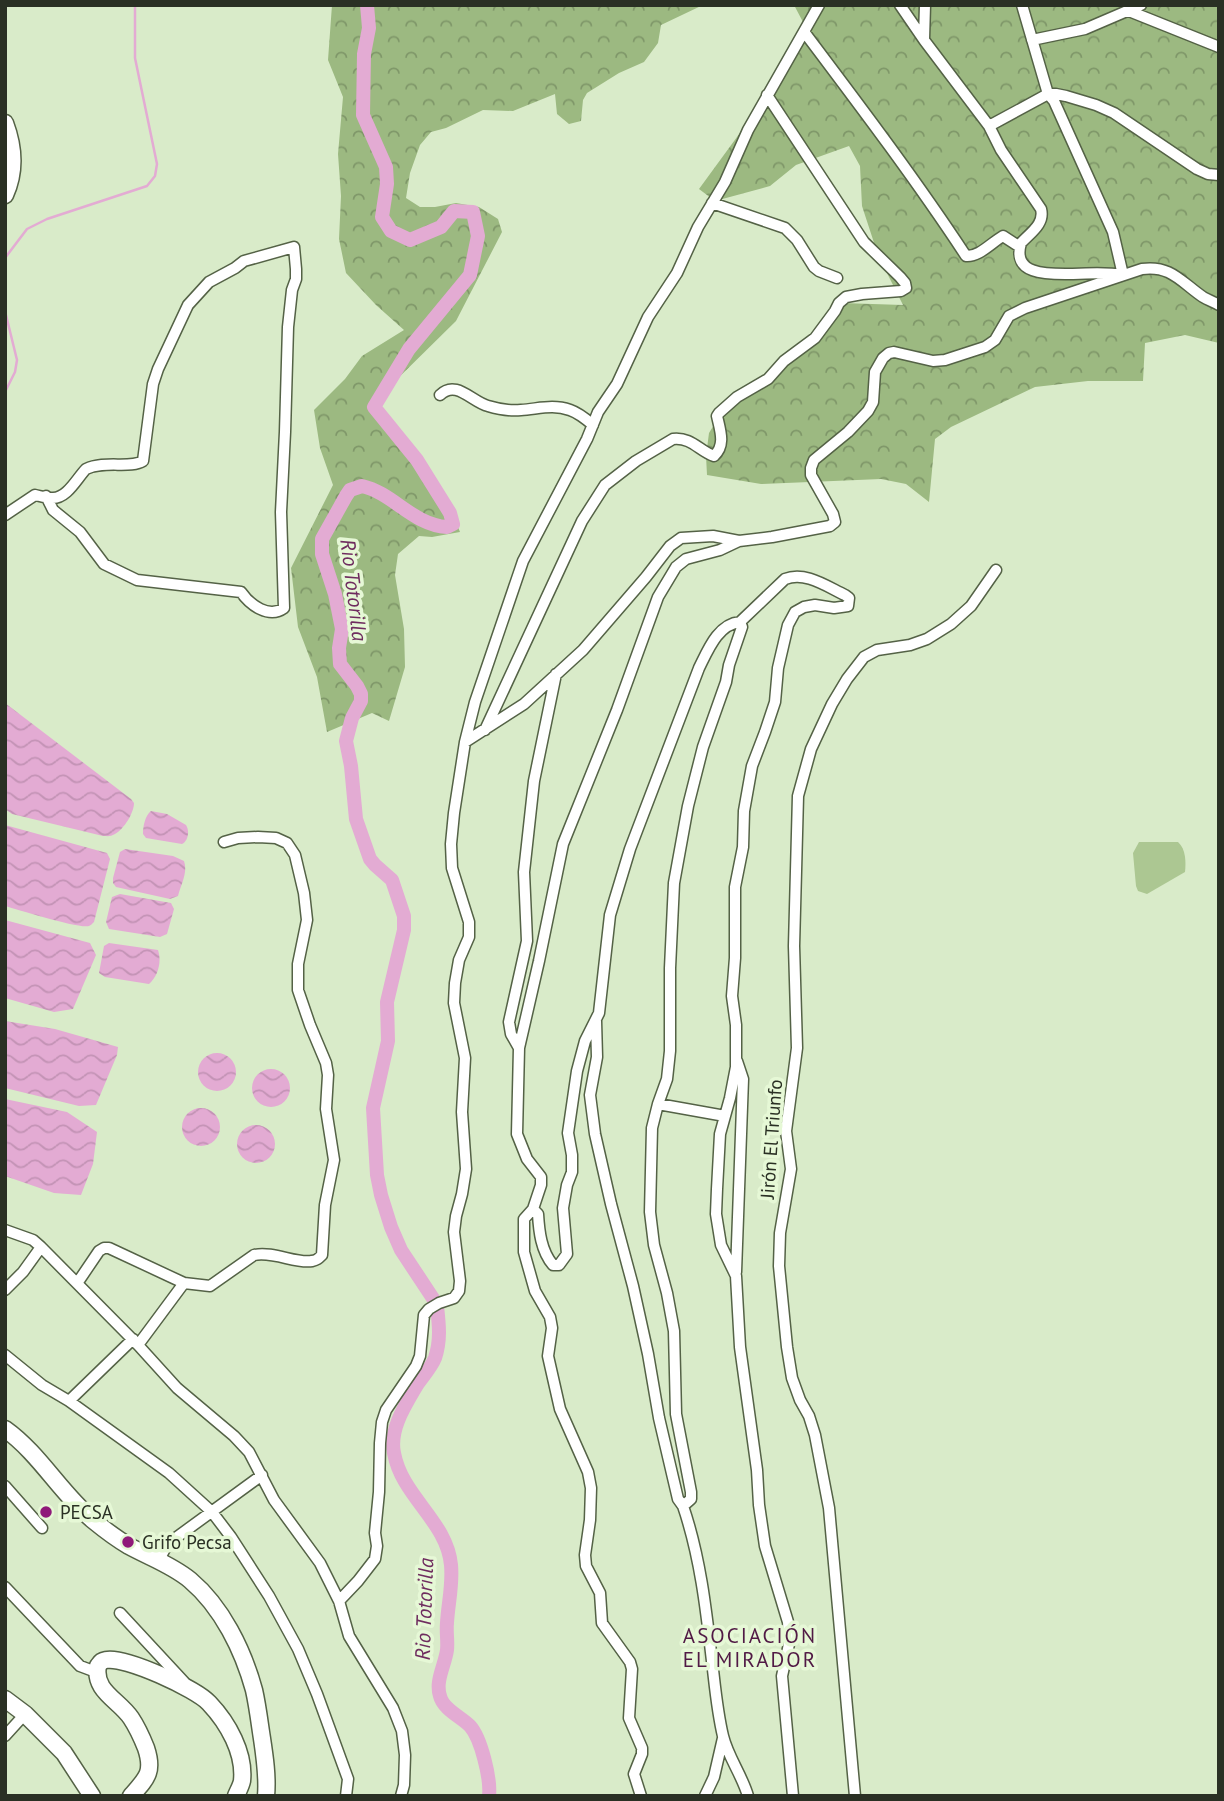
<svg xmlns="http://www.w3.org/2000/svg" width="1224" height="1801" font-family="'PT Sans',sans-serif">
	<defs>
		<pattern id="forest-crowns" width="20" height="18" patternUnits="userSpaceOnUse" patternTransform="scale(1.75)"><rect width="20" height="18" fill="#9cb981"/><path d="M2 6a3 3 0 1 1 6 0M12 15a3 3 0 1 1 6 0" fill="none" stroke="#7f9769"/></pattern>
		<pattern id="water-waves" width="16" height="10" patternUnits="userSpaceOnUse" patternTransform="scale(1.75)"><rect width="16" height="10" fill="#e3abd3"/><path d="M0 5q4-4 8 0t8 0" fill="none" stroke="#c393b5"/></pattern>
	</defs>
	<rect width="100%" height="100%" fill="#d9ebc9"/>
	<path fill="#acc792" d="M1139,842H1178C1186,849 1186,862 1185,872L1147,894L1138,891L1136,886L1133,853Z"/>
	<path fill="url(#forest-crowns)" d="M332,5H703L661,25L658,43L644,62L619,73L587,93L583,100L581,121L569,124L557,114L555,94L513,111L483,110L446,128L431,132L420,145L410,173L406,198L420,207H435L456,203L479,207L498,219L502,232L456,321L386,390L378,407L384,423L394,435L427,464L447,500L460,532L432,537L419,536L398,554L395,575L404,629L405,667L389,721L372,713L327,732L317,677L298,627L291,568L333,485L320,448L314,410L345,379L362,356L404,330L376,305L346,273L339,239L341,196L338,154L343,97L328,60Z
		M794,5H1219V343L1185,335L1145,343L1143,381H1088L1035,387L951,427L935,439L929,502L906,484L881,479L761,484L707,475L706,456L709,433L720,415L773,366L807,347L821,321L842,303L903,305L878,255L862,206L860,166L849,146L796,165L770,186L715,201L699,189L783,74L803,22Z"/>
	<path fill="url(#water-waves)" d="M5,703L131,799L134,803C134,813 124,829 115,834C110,837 108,836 103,836L12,814L5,809Z
		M151,811L167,814L186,825C190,831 188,841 182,844L146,838L143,834C143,826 145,816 151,811Z
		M5,825L107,853L110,859L94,922C92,924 91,925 89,926C79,929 19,910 5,906Z
		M125,849L173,856L184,861C188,873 181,884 178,896L170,899L116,887L113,883V878L120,852Z
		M120,894L171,903L174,909L167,934L160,937L109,929L106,922L112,897Z
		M5,920L90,943L96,955L73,1009L54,1012L5,998Z
		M109,943L158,950C162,962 158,976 149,984L105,977L99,973L104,946Z
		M5,1021L55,1029L118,1047L117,1055L96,1105L79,1106L5,1088Z
		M198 1072a19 19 0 1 1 38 0a19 19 0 1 1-38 0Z
		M252 1088a19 19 0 1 1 38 0a19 19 0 1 1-38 0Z
		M5,1099L67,1112L97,1132L93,1164L81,1195L54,1193L5,1176Z
		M182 1127a19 19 0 1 1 38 0a19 19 0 1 1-38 0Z
		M237 1144a19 19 0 1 1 38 0a19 19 0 1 1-38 0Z"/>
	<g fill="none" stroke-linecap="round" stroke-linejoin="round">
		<path stroke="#e3abd3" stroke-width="2.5" d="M5,258L27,229L47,219L147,186L155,176L157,164L135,58V5
			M5,311L17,360L15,372L5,392"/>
		<path stroke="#e3abd3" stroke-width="14" d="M367,5L369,28L364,54L363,115L386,167L387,184L382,217L391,231L410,240L441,227L454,211L473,212L478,236L470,275L409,349L374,407L417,460L450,513L453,524L447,527C413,525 393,493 362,486L350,490L346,496L322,539V554L335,594L342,629L339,648L340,664L357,686L361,694V701L352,718L346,741L351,766L356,819L370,859L375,865L392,880L404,916V930L387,1002L388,1041L373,1108L377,1175L381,1195L391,1227L401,1250L436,1303
			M437,1306C439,1324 441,1340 435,1358C431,1368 423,1376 417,1385C406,1404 389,1429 394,1453C402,1497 447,1521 451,1565C453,1585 448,1604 447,1623C446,1632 448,1641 447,1650C445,1665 435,1681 440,1696C443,1709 461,1717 470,1726C481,1738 491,1779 489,1796"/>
		<g stroke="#546246" stroke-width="13">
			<path id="minor" d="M900,5L924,40L989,126L1001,150L1041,209C1045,224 1030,233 1021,243C1011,277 1052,274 1073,274C1089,273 1107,272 1123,275L1113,232L1054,101L1048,94L1022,5
				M1129,11L1219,47
				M805,33C860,106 916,180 966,256C979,257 991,243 1003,236L1020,247
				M924,39L925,5
				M1032,40L1085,29L1141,5
				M989,126L1048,94H1056L1066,96L1096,105L1114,113L1197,169L1208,174L1219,175
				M712,203L785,228L797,240L814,267L819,271L837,278
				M440,395C456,379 472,402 488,406C498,409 511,411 521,410C538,409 553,404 570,410C579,413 586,419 593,425
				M5,515L35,495C40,496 46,498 52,498C67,499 77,478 86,469C105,460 130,469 143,461L153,384L158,369L188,305L209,282L235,268L244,261L294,247L296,269V279L292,290L288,327L285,432L281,512L284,608C269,619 250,605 241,592L137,580L104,564L80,532L53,510L46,496
				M740,622L785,579C805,571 826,586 845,595L849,598L848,606L834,608L815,605L804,607L795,612L788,625L778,668L775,702L765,732L752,766L744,811L743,847L735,887V958L732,996L736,1025V1067L730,1098L720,1134L717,1189L716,1214L721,1245L736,1276L740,1347L757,1470L759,1505L765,1546L788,1622L789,1644L782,1676L793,1796
				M485,730L582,521L605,485L636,461L673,439C692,437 699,451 714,456C726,445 720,430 717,416L719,413L737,397L768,379L784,361L815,338L835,311L839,303L846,297L862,294L901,291L906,288L905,283L900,277L864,242L767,95
				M465,742L524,704L583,650L646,577L670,546L681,538L713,536L739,541L772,537L830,526L835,522L833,514L811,475V468L814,460L848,432L868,411L873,402L875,372L883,358L889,353L894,352L933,361L945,360L985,347L995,340L1009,316L1025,308L1142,269C1171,265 1181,282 1203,297C1208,300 1214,302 1219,305
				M596,1021L597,1057L590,1095L595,1134L611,1204L633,1286L648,1354L659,1418L678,1499L683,1506L691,1499V1492L676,1414L674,1331L667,1293L654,1245L650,1212L652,1128L658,1104L667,1079L670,1051V968L674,883L688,806L703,747L726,682L729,665L742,627L740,622C718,624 708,650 699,668L630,849L610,915L599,1013L585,1041L577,1071L568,1133L572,1155V1172L567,1185L563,1208L567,1254L559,1265H553C541,1251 539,1231 538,1214L533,1209L541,1185V1177L527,1159L517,1134L519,1048L539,961L563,844L617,710L658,597L676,567L686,559L720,550L739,541
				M519,1048L511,1034L509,1022L527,941L524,872L534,781L556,674
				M658,1104L725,1116
				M533,1209L524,1219V1252L535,1291L550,1317L552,1328L548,1356L560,1409L588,1472L591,1488L590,1520L585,1555L586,1566L600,1593L602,1623L630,1662L632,1669L629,1718L642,1748V1754L634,1774L641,1796
				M5,1230L33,1240L41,1247L138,1345L177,1388L234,1436L249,1452L274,1500L320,1563L339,1601L349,1636L393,1708L402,1731L405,1755L404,1785L401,1796
				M736,1272L743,1079L737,1061
				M78,1282L99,1251L104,1248H109L184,1283L210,1286L254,1255C274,1251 296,1264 312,1261C317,1260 318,1259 322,1255L325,1205L334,1160L326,1109L328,1075L326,1063L310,1025L298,990V964L307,920L304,893L295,855L287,843L276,838L258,837L238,838L224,842
				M5,1290L23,1272L41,1247
				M138,1345L184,1283
				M5,1355L42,1385L69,1401L169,1473L212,1512L231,1537L269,1596L298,1649L317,1694L348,1779L346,1796
				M69,1401L133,1339
				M5,1486L42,1528
				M683,1506C700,1556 706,1608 712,1661C715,1686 717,1711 723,1736C728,1757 742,1775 748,1796
				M159,1560L166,1547L177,1537L262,1475
				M5,1587L80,1666L96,1672
				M339,1601L358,1581L375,1559L377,1546L375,1533L379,1492L380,1443L382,1422L386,1410L416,1366L420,1356L424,1315L429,1309L439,1303L454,1298L459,1291L460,1281L454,1232L456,1216L462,1194L466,1169L462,1112L465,1058L454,1003L455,983L459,960L469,937V922L452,868L451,844L454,813L465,742L475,702L523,561L587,439L598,412L617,384L648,317L677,273L698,227L725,182L748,130L819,5
				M120,1613L184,1682
				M5,1736L25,1714
				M705,1796L714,1777L723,1738
				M855,1796L829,1508L815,1435L809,1416L800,1400L792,1378L787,1347L779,1266L780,1233L791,1169L786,1131L797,1048L794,946L798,796L811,749L832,704L847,679L864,657L877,650L910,645L927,639L951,624L971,606L996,570"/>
		</g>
		<g stroke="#546246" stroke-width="19">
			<path id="trunk" d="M5,123C14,147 16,171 5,195
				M5,1429C40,1454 61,1494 94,1521C105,1530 117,1539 129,1546C149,1557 172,1565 190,1580C222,1607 243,1650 254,1690C257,1703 259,1718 261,1732C264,1752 268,1775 266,1796
				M5,1699L25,1714L64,1753L92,1796
				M131,1796C147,1778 154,1772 146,1748C142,1738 137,1727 131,1718C119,1700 93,1691 98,1666C101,1662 101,1661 106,1660C125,1656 196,1689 209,1703C228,1723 245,1753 242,1781C241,1786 238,1791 236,1796"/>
		</g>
		<use href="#minor" stroke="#fff" stroke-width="10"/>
		<use href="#trunk" stroke="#fff" stroke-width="16"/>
	</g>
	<g fill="#8f1979" stroke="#e6f8d6" stroke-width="2.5">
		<circle cx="46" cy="1512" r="7"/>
		<circle cx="128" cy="1542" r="7"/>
	</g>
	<g text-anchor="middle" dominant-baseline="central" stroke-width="7" stroke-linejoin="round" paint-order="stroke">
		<g font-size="19" fill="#2a3024" stroke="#e6f8d6">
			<text transform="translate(771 1139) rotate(-86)">Jirón El Triunfo</text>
		</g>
		<g font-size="19" fill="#2a3024" stroke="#e6f8d6" text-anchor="start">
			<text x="60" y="1512">PECSA</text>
			<text x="142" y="1542">Grifo Pecsa</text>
		</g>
		<g font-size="21" font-style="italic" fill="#6f2d5f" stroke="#e6f8d6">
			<text transform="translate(354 590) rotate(83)">Rio Totorilla</text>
			<text transform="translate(424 1609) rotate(-88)">Rio Totorilla</text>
		</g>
		<g font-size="21" letter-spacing="2" fill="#511a45" stroke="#e6f8d6">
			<text x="750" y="1635">ASOCIACIÓN<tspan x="750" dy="24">EL MIRADOR</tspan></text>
		</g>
	</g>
	<rect width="1224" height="1801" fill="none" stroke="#2a3024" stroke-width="14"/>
</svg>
